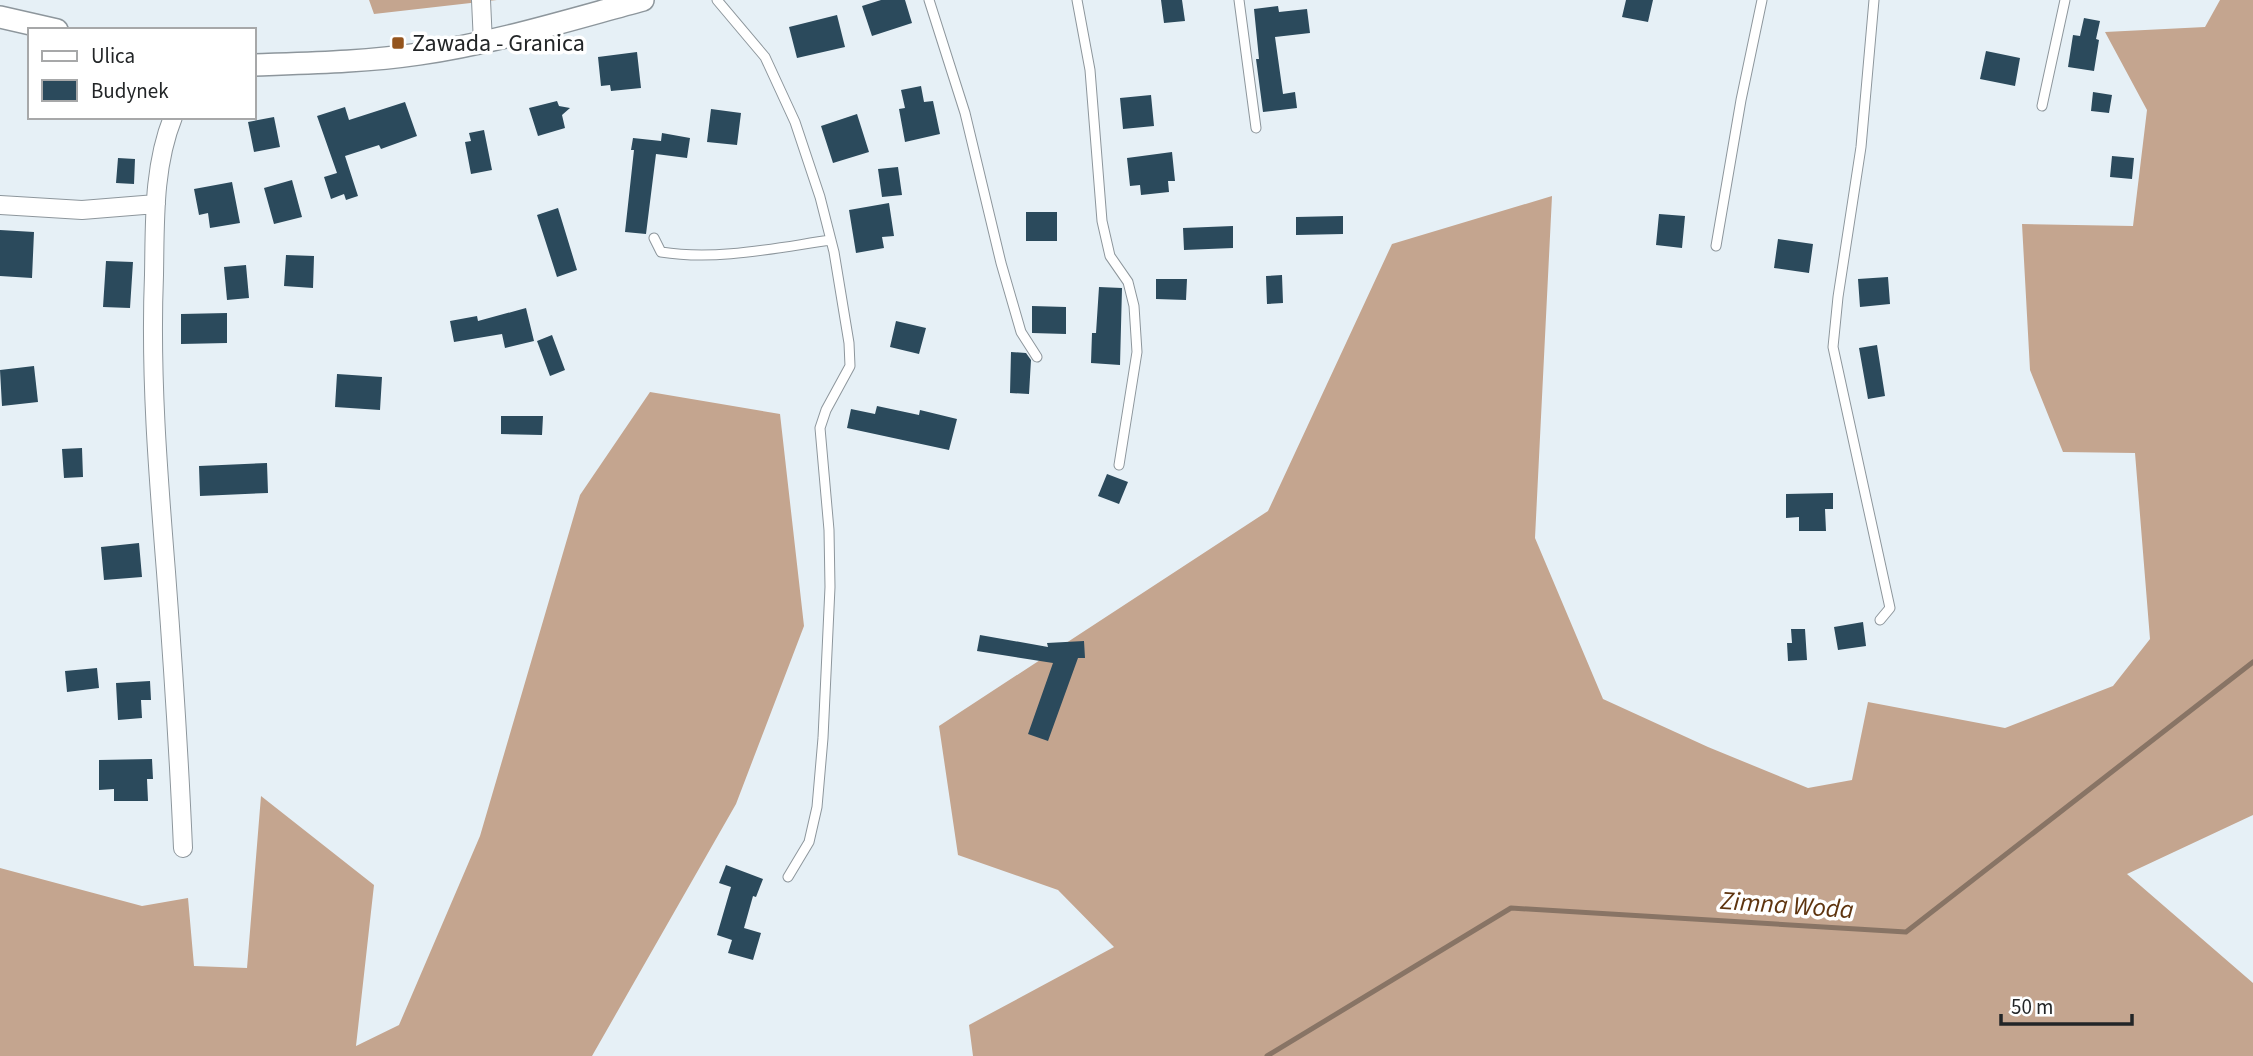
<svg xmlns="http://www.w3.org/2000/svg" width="2253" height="1056" font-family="'Source Sans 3',sans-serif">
	<rect width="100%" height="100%" fill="#e6f0f6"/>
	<path fill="#c4a58f" d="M369,0H497L374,14Z
		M2220,0H2253V815L2127,874L2253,983V1056H973L969,1025L1114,947L1058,890L958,855L939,726L1268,511L1392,244L1552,196L1535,538L1603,699L1708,747L1808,788L1852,780L1868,702L2005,728L2113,686L2150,639L2135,453L2063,452L2030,370L2022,224L2133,226L2147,110L2105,32L2205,27Z
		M650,392L780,414L804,626L736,804L592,1056H0V868L142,906L188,898L194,966L247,968L261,796L374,885L356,1046L399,1025L480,836L580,495Z"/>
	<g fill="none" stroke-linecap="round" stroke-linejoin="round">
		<path stroke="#887465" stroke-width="5" d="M1267,1056L1511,908L1906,932L2253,662"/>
	</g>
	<path fill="#2b4a5c" d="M881,0H905L912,23L872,36L862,6Z
		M1161,0H1182L1185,21L1164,23Z
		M1626,0H1653L1648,22L1622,17Z
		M1278,6L1279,12L1307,9L1310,33L1275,37L1283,94L1295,92L1297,108L1263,112L1256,59H1259L1254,9Z
		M837,15L845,47L797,58L789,27Z
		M2084,18L2100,21L2096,39L2099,40L2094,71L2068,67L2073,35L2080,36Z
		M1986,51L2020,58L2015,86L1980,79Z
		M637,52L641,88L611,91L610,85L601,86L598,57Z
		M921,86L924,102L933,101L940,134L905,142L899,109L905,108L901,90Z
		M2093,92L2112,95L2109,113L2091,111Z
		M1151,95L1154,126L1123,129L1120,98Z
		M557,101L559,106L570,108L562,115L565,128L538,136L529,108Z
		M405,102L417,136L381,149L379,145L345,156L358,196L346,200L344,194L331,199L324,177L337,173L317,116L345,107L349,120Z
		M711,109L741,113L737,145L707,142Z
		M857,114L869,152L833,163L821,126Z
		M274,117L280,147L254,152L248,122Z
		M484,130L492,170L471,174L465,142L471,141L469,133Z
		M662,133L690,138L687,158L656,154L646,234L625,232L634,150H631L633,138L661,141Z
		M1172,152L1175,181H1168L1169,192L1141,195L1140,185L1130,186L1127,158Z
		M2112,156L2134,158L2132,179L2110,177Z
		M118,158L135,159L134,184L116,183Z
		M898,167L902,195L882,197L878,169Z
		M292,180L302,217L274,224L264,188Z
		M232,182L240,223L210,228L208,213L199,215L194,189Z
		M889,203L894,236L882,237L884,248L856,253L849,210Z
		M558,208L577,270L557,277L537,215Z
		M1026,212H1057V241H1026Z
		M1659,214L1685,216L1682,248L1656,245Z
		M1343,216V234L1296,235V217Z
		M1233,226V248L1184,250L1183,228Z
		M0,230L34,232L32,278L0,276Z
		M1778,239L1813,244L1809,273L1774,268Z
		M286,255L314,256L313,288L284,286Z
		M106,261L133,262L130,308L103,307Z
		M246,265L249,298L227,300L224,267Z
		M1282,275L1283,303L1267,304L1266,276Z
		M1888,277L1890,304L1860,307L1858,279Z
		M1156,279H1187L1186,300L1156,299Z
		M1099,287L1122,288L1120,365L1091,363L1092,333H1096Z
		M1032,306L1066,307V334L1032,333Z
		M526,308L534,341L505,348L502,334L454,342L450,321L477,316L478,321Z
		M227,313V343L181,344V314Z
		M896,321L926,328L919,354L890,347Z
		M552,335L565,370L550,376L537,341Z
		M1877,345L1885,396L1868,399L1859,348Z
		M1011,352L1026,353L1031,360L1029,394L1010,393Z
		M34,366L38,402L2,406L0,370Z
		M337,374L382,377L380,410L335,407Z
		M877,406L919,415L920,410L957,419L949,450L847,428L851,409L875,414Z
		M501,416H543L542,435L501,434Z
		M82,448L83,477L64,478L62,449Z
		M267,463L268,493L200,496L199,466Z
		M1107,474L1128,482L1119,504L1098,496Z
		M1833,493V509H1825L1826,531H1799V517L1786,518V494Z
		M139,543L142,577L104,580L101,547Z
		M1863,622L1866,646L1838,650L1834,627Z
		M1791,629H1805L1807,660L1788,661L1787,643H1792Z
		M980,635L1048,647L1047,643L1084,641L1085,658H1078L1048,741L1028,734L1053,663L977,651Z
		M97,668L99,688L67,692L65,671Z
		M150,681L151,700H141L142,718L118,720L116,683Z
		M152,759L153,779H147L148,801H114V789L99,790V760Z
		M726,865L763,879L756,897L753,896L744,928L761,933L753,960L728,953L732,940L717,935L731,887L719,883Z"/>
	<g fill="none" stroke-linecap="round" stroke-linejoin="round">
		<g stroke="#8d969c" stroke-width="11">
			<path id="service" d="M717,0L765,57L795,122L820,197L834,252L849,343L850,366L826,410L820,428L829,530L830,587L823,738L817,807L809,842L788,877
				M929,0L965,113L1001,263L1021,332L1037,357
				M1077,0L1090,70L1102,221L1110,256L1128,282L1134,306L1137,352L1119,465
				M1239,0L1256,128
				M1874,0L1861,147L1838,297L1833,347L1890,608L1880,620
				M2042,106L2065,0
				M654,238L661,252C717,261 775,248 831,240
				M1716,246L1741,100L1762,0"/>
		</g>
		<g stroke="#8d969c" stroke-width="20">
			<path id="minor" d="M481,0L483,43
				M173,117C153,167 155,221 154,275C150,374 158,473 166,572C173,664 179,756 183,848
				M0,205L82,210L156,204"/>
		</g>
		<g stroke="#8d969c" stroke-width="24">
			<path id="tertiary" d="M0,17L57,30
				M254,65C309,63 365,62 419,54C495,43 569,20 643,0"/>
		</g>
		<use href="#service" stroke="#fff" stroke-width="9"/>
		<use href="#minor" stroke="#fff" stroke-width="18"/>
		<use href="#tertiary" stroke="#fff" stroke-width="21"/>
	</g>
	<rect fill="#94541d" stroke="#fff" stroke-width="2.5" x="391" y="36" width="14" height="14" rx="3.5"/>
	<g text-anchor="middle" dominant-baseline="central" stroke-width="7" stroke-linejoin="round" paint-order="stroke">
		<g font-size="24" fill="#222527" stroke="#fff" text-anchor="start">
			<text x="412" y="43">Zawada - Granica</text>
		</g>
		<g font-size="26" font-style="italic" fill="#5e340f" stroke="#fff">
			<text transform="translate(1787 905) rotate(4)">Zimna Woda</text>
		</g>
	</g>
	<rect x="28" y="28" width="228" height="91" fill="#ffffff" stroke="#a7a8a9" stroke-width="2"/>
	<rect x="42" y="51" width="35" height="10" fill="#ffffff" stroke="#a7a8a9" stroke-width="2"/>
	<text x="91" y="63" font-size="21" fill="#222527">Ulica</text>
	<rect x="42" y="80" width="35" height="21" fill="#2b4a5c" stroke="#a7a8a9" stroke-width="2"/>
	<text x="91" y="98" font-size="21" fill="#222527">Budynek</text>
	<path d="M2001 1014v10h131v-10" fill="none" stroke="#222527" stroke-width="3.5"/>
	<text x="2011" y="1014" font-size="21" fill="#222527" stroke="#ffffff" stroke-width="5" paint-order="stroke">50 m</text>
</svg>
